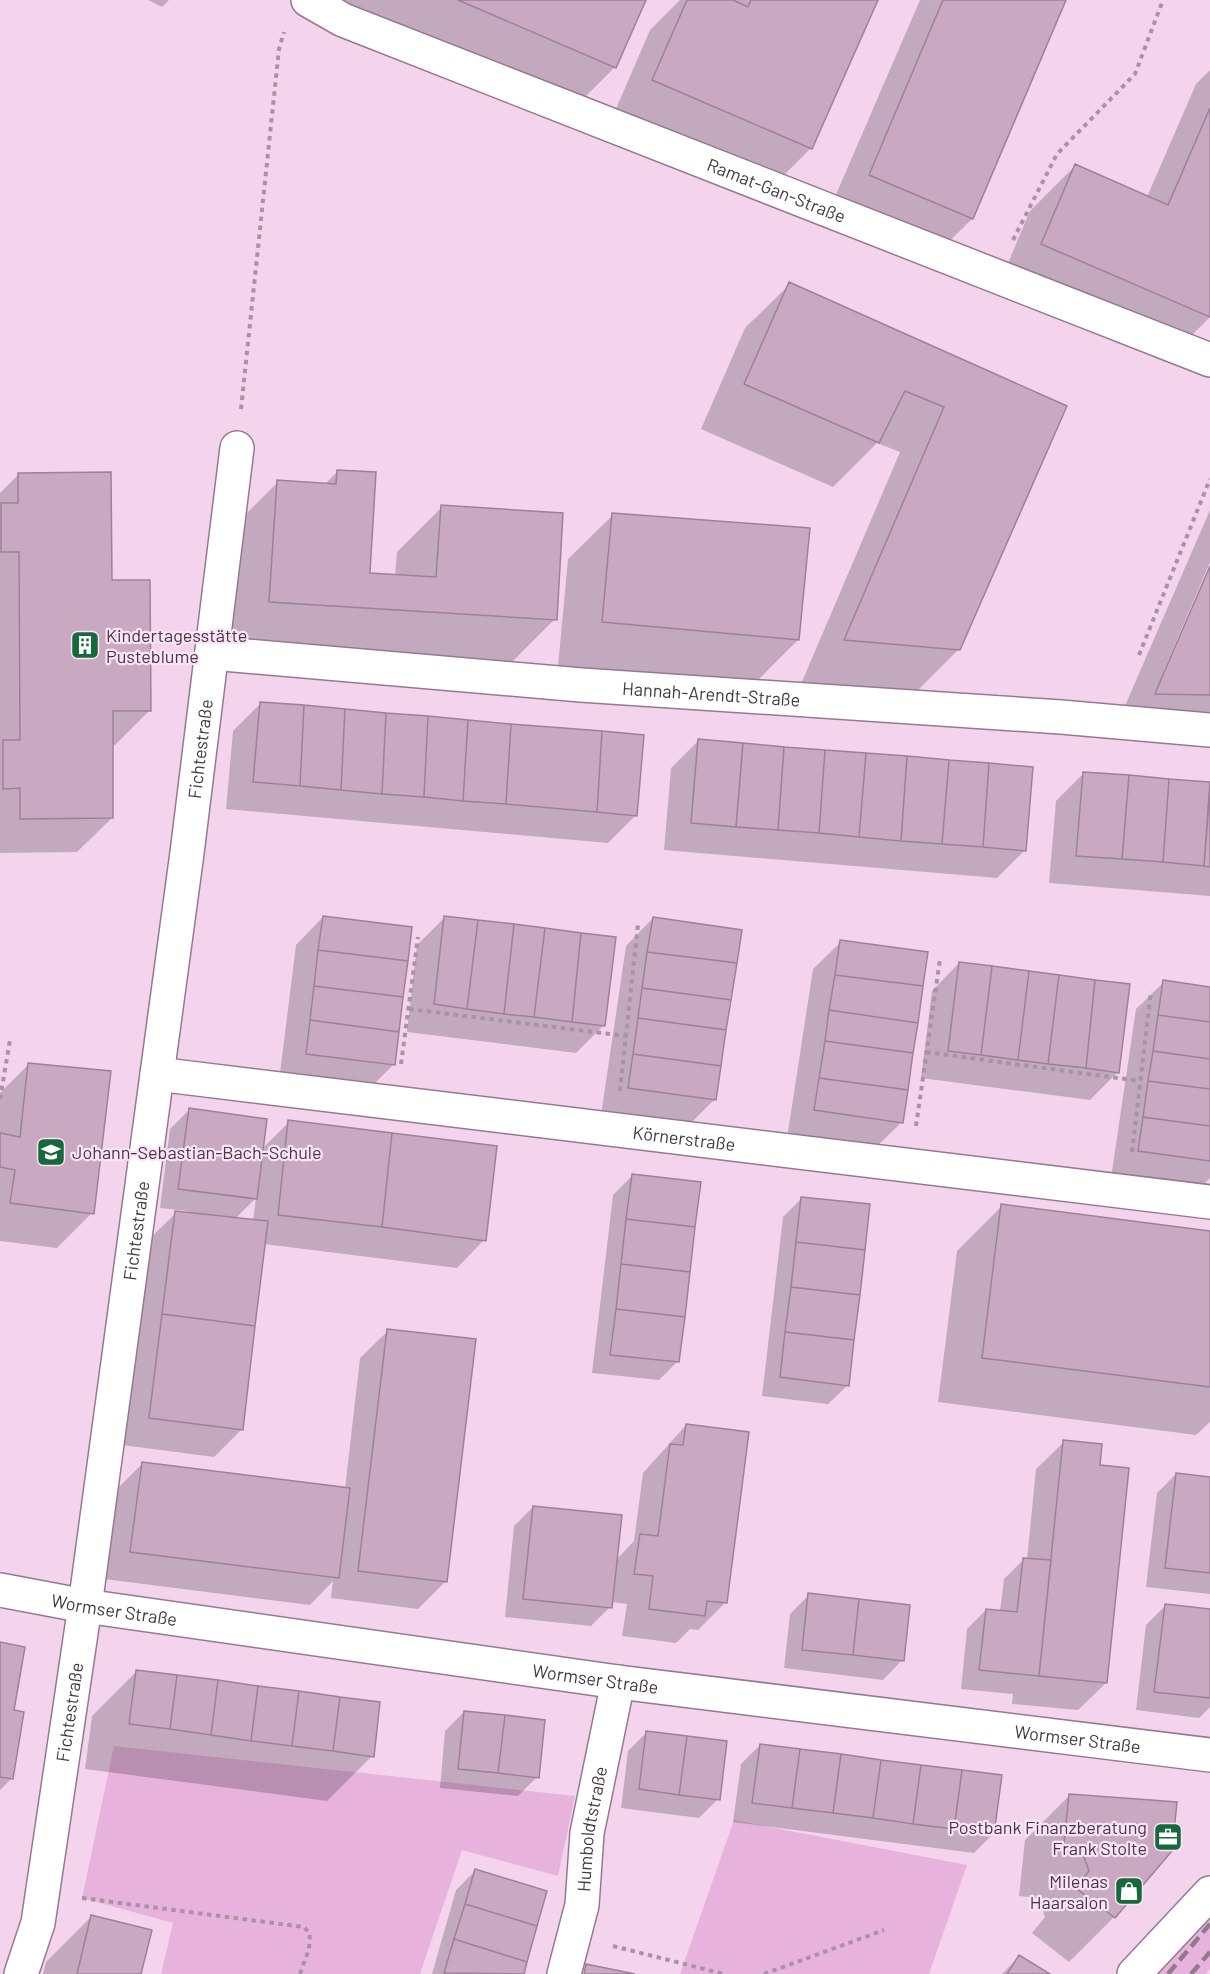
<svg xmlns="http://www.w3.org/2000/svg" width="1210" height="1974" font-family="Barlow,sans-serif">
	<rect width="100%" height="100%" fill="#f4d4ed"/>
	<path fill="#e7b3dd" d="M114,1746L575,1796L558,1876L462,1850L420,1974H161L173,1923L82,1898Z
		M734,1820L967,1865L929,1974H680Z
		M1210,1913V1969L1206,1974H1155Z"/>
	<path fill="#0003" fill-rule="evenodd" d="M148,0H169L162,7Z
		M311,0H644L615,67L570,112Z
		M680,0H876L811,148L766,193L609,125L650,30Z
		M920,0L1064,1L972,219L927,263L825,220Z
		M1210,70V317L1165,362L997,289L1030,211L1075,166L1147,197L1196,84Z
		M790,284L1065,406L959,649L914,694L801,684L900,452L877,443L833,487L701,429L745,328Z
		M338,471L368,574L395,576L397,552L442,507L555,619L510,664L225,647L233,527L278,482L324,485Z
		M19,474L150,710L115,745H112V818L77,852L0,853V493Z
		M1210,510V562L1164,670L1166,671L1210,570V715L1156,741L1111,738Z
		M613,515L798,640L753,685L558,666L568,559Z
		M261,703L636,815L608,843L226,809L233,731Z
		M699,740L1025,850L997,878L664,850L671,768Z
		M1084,773L1210,784V896L1049,883L1056,801Z
		M323,917L393,1065L366,1092L279,1081L296,945Z
		M445,917L603,1026L576,1053L407,1032L417,945Z
		M653,918L715,1099L687,1127L601,1115L626,946Z
		M841,942L902,1122L874,1149L787,1138L813,969Z
		M959,963L1118,1072L1090,1100L921,1078L932,991Z
		M1164,982L1210,988V1178L1198,1190L1111,1178L1136,1009Z
		M28,1065L92,1213L57,1248L0,1241V1093Z
		M189,1110L262,1149L289,1122L484,1240L457,1268L264,1244L242,1429L214,1457L122,1445L148,1240L176,1213L188,1214V1211L160,1208L170,1129ZM256,1198L253,1221L235,1219Z
		M632,1176L678,1361L659,1380L592,1373L613,1195Z
		M802,1198L848,1385L828,1404L762,1396L783,1217Z
		M1002,1206L1210,1233V1422L1196,1435L938,1402L957,1251Z
		M388,1331L446,1581L418,1609L331,1598L333,1581L310,1605L104,1579L115,1491L142,1464L345,1489L360,1358Z
		M686,1425L726,1602L698,1630L690,1629L676,1643L622,1636L627,1604L611,1602L610,1607L591,1626L505,1617L514,1526L533,1507L616,1560L634,1541L643,1473Z
		M1064,1442L1098,1466L1106,1683L1078,1710L1012,1704L1013,1694L961,1689L967,1629L986,1610L1000,1611L1004,1579L1023,1560H1027L1036,1469Z
		M1176,1474L1210,1478V1594L1146,1587L1157,1493Z
		M809,1595L902,1660L883,1680L784,1668L790,1614Z
		M1165,1606L1210,1611V1707L1199,1718L1136,1710L1146,1625Z
		M0,1644L12,1711L11,1779L0,1790Z
		M137,1671L372,1756L327,1801L85,1769L92,1716Z
		M464,1712L537,1777L518,1796L440,1788L445,1731Z
		M647,1732L718,1799L699,1818L621,1808L628,1751Z
		M760,1745L993,1834L974,1853L733,1822L741,1764Z
		M1070,1795L1171,1851L1114,1917L1069,1962L1032,1933L1045,1917L1039,1898L1019,1896L1025,1840Z
		M475,1871L545,1892L522,1974H432L456,1890Z
		M91,1917L139,1974H43L46,1962Z
		M1019,1957L1047,1974H1002Z"/>
	<path fill="#c8a9c1" stroke="#9e8198" stroke-width="1.5" d="M458,0H646L616,68Z
		M687,0H733L748,7L751,0H878L812,149L652,80Z
		M943,0H1066L973,219L869,175Z
		M1210,108V317L1041,244L1075,164L1168,205Z
		M789,282L1067,406L960,650L844,640L944,407L905,391L879,443L744,384Z
		M337,470L376,472L370,573L436,577L441,505L563,513L557,620L269,602L277,480L336,484Z
		M111,472L112,580H150L151,711H113V818L20,819V788L3,789V740H20L19,552H1V503H18V473Z
		M612,513L810,528L799,640L602,622Z
		M1210,566V695L1155,694L1168,663Z
		M260,702L304,705L300,786L253,782Z
		M304,705L345,709L341,790L300,786Z
		M345,709L386,713L382,794L341,790Z
		M386,713L428,716L424,797L382,794Z
		M428,716L468,720L463,801L424,797Z
		M468,720L511,724L506,804L463,801Z
		M511,724L602,731L597,812L506,804Z
		M602,731L644,735L637,816L597,812Z
		M698,739L743,743L736,827L691,823Z
		M743,743L784,747L778,830L736,827Z
		M784,747L825,750L819,833L778,830Z
		M825,750L866,753L859,837L819,833Z
		M866,753L907,756L901,841L859,837Z
		M907,756L949,760L942,844L901,841Z
		M949,760L989,763L983,847L942,844Z
		M989,763L1033,767L1026,851L983,847Z
		M1083,772L1129,775L1122,859L1076,856Z
		M1129,775L1169,779L1163,862L1122,859Z
		M1169,779L1210,782L1204,866L1163,862Z
		M1210,791V867L1204,866Z
		M323,916L412,927L408,961L318,950Z
		M444,916L478,920L467,1009L434,1004Z
		M653,917L742,930L737,963L647,952Z
		M478,920L514,924L504,1014L467,1009Z
		M514,924L545,928L534,1017L504,1014Z
		M545,928L581,933L572,1022L534,1017Z
		M581,933L616,937L605,1026L572,1022Z
		M840,940L928,952L923,986L835,975Z
		M318,950L408,961L403,997L314,986Z
		M647,952L737,963L731,1000L642,988Z
		M959,962L992,966L981,1055L948,1051Z
		M992,966L1029,971L1018,1060L981,1055Z
		M1029,971L1059,975L1048,1064L1018,1060Z
		M835,975L923,986L918,1023L829,1010Z
		M1059,975L1095,980L1086,1068L1048,1064Z
		M1095,980L1130,984L1119,1073L1086,1068Z
		M1163,980L1210,987V1022L1158,1015Z
		M314,986L403,997L399,1032L310,1020Z
		M642,988L731,1000L726,1030L638,1018Z
		M829,1010L918,1023L913,1053L825,1041Z
		M1158,1015L1210,1022V1059L1153,1051Z
		M638,1018L726,1030L721,1066L633,1054Z
		M310,1020L399,1032L395,1065L306,1054Z
		M825,1041L913,1053L908,1090L819,1078Z
		M1153,1051L1210,1059V1089L1148,1081Z
		M633,1054L721,1066L716,1100L628,1088Z
		M28,1063L111,1071L94,1214L10,1203L15,1170L0,1167V1133L20,1137Z
		M819,1078L908,1090L903,1123L814,1110Z
		M1148,1081L1210,1089V1126L1143,1117Z
		M189,1108L267,1119L257,1199L178,1189Z
		M1143,1117L1210,1126V1161L1138,1151Z
		M288,1120L392,1133L382,1227L278,1215Z
		M392,1133L497,1146L486,1241L382,1227Z
		M632,1174L701,1182L695,1227L626,1219Z
		M801,1197L870,1204L865,1250L796,1242Z
		M1001,1204L1210,1231V1387L982,1358Z
		M175,1211L268,1221L255,1326L162,1314Z
		M626,1219L695,1227L690,1272L621,1264Z
		M796,1242L865,1250L860,1295L791,1287Z
		M621,1264L690,1272L685,1317L616,1309Z
		M791,1287L860,1295L854,1340L785,1332Z
		M616,1309L685,1317L679,1362L610,1355Z
		M162,1314L255,1326L243,1430L149,1418Z
		M387,1329L476,1339L447,1582L358,1571Z
		M785,1332L854,1340L849,1386L780,1377Z
		M686,1424L749,1432L727,1603L707,1601L705,1616L649,1609L653,1576L634,1574L640,1534L658,1536L670,1444L683,1445Z
		M1063,1440L1102,1444L1100,1465L1129,1468L1107,1683L1039,1676Z
		M142,1462L350,1488L339,1578L130,1552Z
		M1176,1473L1210,1477V1573L1165,1568Z
		M533,1506L622,1515L612,1608L523,1599Z
		M1023,1558L1051,1560L1039,1676L979,1670L986,1609L1017,1612Z
		M808,1593L859,1599L853,1655L802,1650Z
		M859,1599L910,1605L904,1661L853,1655Z
		M1165,1604L1210,1609V1698L1154,1692Z
		M0,1642L25,1647L14,1710L24,1712L13,1779L0,1777Z
		M136,1670L177,1675L170,1729L129,1724Z
		M177,1675L218,1680L211,1735L170,1729Z
		M218,1680L258,1686L251,1741L211,1735Z
		M258,1686L299,1691L292,1746L251,1741Z
		M299,1691L340,1697L333,1751L292,1746Z
		M340,1697L380,1702L374,1757L333,1751Z
		M464,1711L505,1715L498,1773L458,1769Z
		M505,1715L545,1720L539,1778L498,1773Z
		M646,1731L687,1736L679,1795L639,1789Z
		M687,1736L727,1741L720,1800L679,1795Z
		M760,1744L800,1749L792,1808L752,1803Z
		M800,1749L841,1754L833,1813L792,1808Z
		M841,1754L881,1760L873,1818L833,1813Z
		M881,1760L921,1765L913,1824L873,1818Z
		M921,1765L962,1770L954,1829L913,1824Z
		M962,1770L1002,1775L994,1834L954,1829Z
		M1069,1794L1177,1802L1172,1851L1115,1918L1076,1888L1089,1871L1083,1854L1063,1852Z
		M475,1869L547,1891L537,1926L465,1904Z
		M465,1904L537,1926L527,1962L454,1939Z
		M91,1915L152,1930L141,1974H77Z
		M454,1939L527,1962L524,1974L444,1973Z
		M1019,1955L1050,1974H1007Z
		M586,1964L635,1974H584Z"/>
	<g fill="none" stroke-linecap="round" stroke-linejoin="round">
		<g stroke="#967990" stroke-width="36">
			<g id="minor">
				<path id="s1" d="M308,0L343,20L1210,360"/>
				<path id="s2" d="M212,653L581,685L1061,717L1210,730"/>
				<path id="s3" d="M157,1074L1210,1202"/>
				<path id="s4" d="M0,1590L85,1606L618,1682L1210,1755"/>
				<path id="s5" d="M21,1974L38,1923L85,1606L187,853L237,448"/>
				<path id="s6" d="M564,1974L582,1905L587,1833L618,1682"/>
			</g>
		</g>
		<g stroke="#967990" stroke-width="36">
			<path id="major" d="M1134,1974L1210,1893"/>
		</g>
		<path stroke="#a992a4" stroke-width="4" stroke-dasharray="4.5 4.5" stroke-linecap="butt" d="M1013,240L1057,154L1135,74L1163,0
			M241,409L279,49L284,32
			M1139,655L1210,479
			M409,1009L626,1036
			M926,1052L1140,1081
			M401,1064L418,937
			M620,1091L638,924
			M0,1099L10,1040
			M916,1126L940,959
			M1132,1152L1151,991
			M82,1898L304,1927L310,1934L309,1949L300,1974
			M613,1946L724,1974
			M764,1974L884,1930"/>
		<use href="#minor" stroke="#fff" stroke-width="33"/>
		<use href="#major" stroke="#fff" stroke-width="33"/>
		<path stroke="#907b8c" stroke-width="4.5" stroke-dasharray="12 6" stroke-linecap="butt" d="M1168,1974L1210,1924
			M1191,1974L1210,1952"/>
	</g>
	<defs>
		<g id="building-square" transform="scale(1.5)"><rect x="-9" y="-9" width="18" height="18" rx="4" fill="#15693a" stroke="#fde3f7"/><path d="M-4-6H4V6H1V3H-1V6H-4ZM-2.5-4.3h1.7v1.8h-1.7ZM.8-4.3h1.7v1.8H.8ZM-2.5-1h1.7V.8h-1.7ZM.8-1h1.7V.8H.8Z" fill="#fff"/></g>
		<g id="school-square" transform="scale(1.5)"><rect x="-9" y="-9" width="18" height="18" rx="4" fill="#15693a" stroke="#fde3f7"/><path d="M0-5L7-2L0 1L-7-2ZM-4 1L0 2.5L4 1V4Q0 6-4 4Z" fill="#fff"/></g>
		<g id="office-square" transform="scale(1.5)"><rect x="-9" y="-9" width="18" height="18" rx="4" fill="#15693a" stroke="#fde3f7"/><path d="M-6-3h4V-5.5h4V-3h4V5H-6ZM-1-4.5V-3h2v-1.5ZM-6 0V1H6V0Z" fill="#fff"/></g>
		<g id="shop-square" transform="scale(1.5)"><rect x="-9" y="-9" width="18" height="18" rx="4" fill="#15693a" stroke="#fde3f7"/><path d="M-5-2.5h2.3a2.7 3.5 0 0 1 5.4 0H5L5.5 6h-11ZM-1.5-2.5h3a1.5 2.3 0 0 0-3 0Z" fill="#fff"/></g>
	</defs>
	<g fill-rule="evenodd">
		<use href="#building-square" x="85" y="645"/>
		<use href="#school-square" x="51" y="1152"/>
		<use href="#office-square" x="1168" y="1837"/>
		<use href="#shop-square" x="1129" y="1891"/>
	</g>
	<g text-anchor="middle" dominant-baseline="central" stroke-width="4.5" stroke-linejoin="round" paint-order="stroke">
		<g font-size="18" fill="#443842" stroke="#fde3f7">
			<text stroke="none"><textPath href="#s1" startOffset="506">Ramat-Gan-Straße</textPath></text>
			<text stroke="none"><textPath href="#s2" startOffset="501">Hannah-Arendt-Straße</textPath></text>
			<text stroke="none"><textPath href="#s5" startOffset="1239">Fichtestraße</textPath></text>
			<text stroke="none"><textPath href="#s3" startOffset="531">Körnerstraße</textPath></text>
			<text stroke="none"><textPath href="#s5" startOffset="753">Fichtestraße</textPath></text>
			<text stroke="none"><textPath href="#s4" startOffset="116">Wormser Straße</textPath></text>
			<text stroke="none"><textPath href="#s4" startOffset="602">Wormser Straße</textPath></text>
			<text stroke="none"><textPath href="#s5" startOffset="267">Fichtestraße</textPath></text>
			<text stroke="none"><textPath href="#s4" startOffset="1088">Wormser Straße</textPath></text>
			<text stroke="none"><textPath href="#s6" startOffset="148">Humboldtstraße</textPath></text>
		</g>
		<g font-size="18" fill="#443842" stroke="#fde3f7" text-anchor="start">
			<text x="106" y="635">Kindertagesstätte<tspan x="106" dy="21">Pusteblume</tspan></text>
			<text x="72" y="1152">Johann-Sebastian-Bach-Schule</text>
			<text x="1147" y="1827" text-anchor="end">Postbank Finanzberatung<tspan x="1147" dy="21">Frank Stolte</tspan></text>
			<text x="1108" y="1881" text-anchor="end">Milenas<tspan x="1108" dy="21">Haarsalon</tspan></text>
		</g>
	</g>
</svg>
